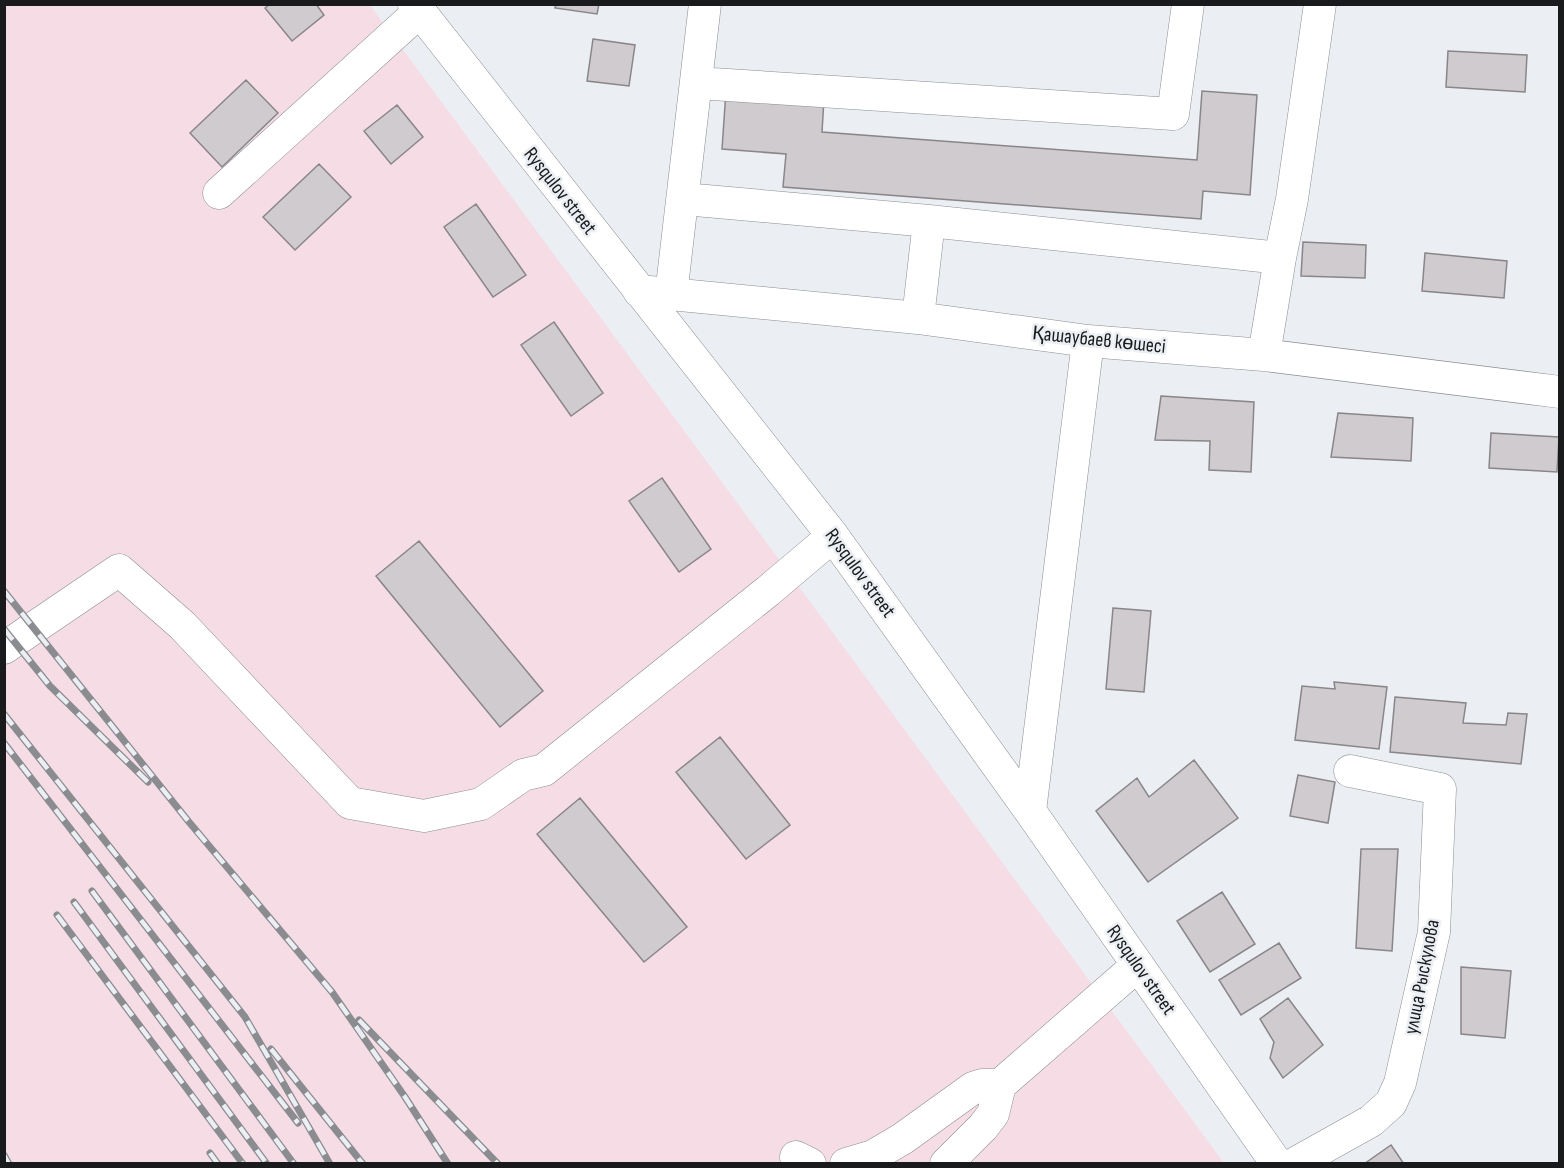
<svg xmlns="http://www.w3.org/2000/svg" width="1564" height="1168" font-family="'Sofia Sans Condensed',sans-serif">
	<rect width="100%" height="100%" fill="#ebeef3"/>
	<path fill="#f6dde5" d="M5,4L370,5L1224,1163L5,1164Z"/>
	<path fill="#cfcbcf" stroke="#898689" stroke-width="1.5" d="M270,4H316L324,15L292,41L265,8Z
		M556,4H599L597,14L555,8Z
		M593,39L635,45L629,86L587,81Z
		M1448,51L1527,55L1525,92L1446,87Z
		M246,80L278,113L222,167L190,133Z
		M726,91L824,99L822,132L1197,160L1202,91L1257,95L1250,195L1203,191L1201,219L783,187L786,154L722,149Z
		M397,105L423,137L391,164L364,131Z
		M319,164L351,197L295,250L263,217Z
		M476,204L526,275L493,297L444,227Z
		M1303,242L1366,245L1365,278L1301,276Z
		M1425,253L1507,261L1504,298L1422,291Z
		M554,322L603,393L571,416L521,345Z
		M1161,396L1254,402L1251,472L1209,470L1210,441L1155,440Z
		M1338,413L1413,418L1411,461L1331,457Z
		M1491,433L1559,437L1557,472L1489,468Z
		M662,478L711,549L679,572L629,501Z
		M419,541L543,691L500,727L376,576Z
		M1113,608L1151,611L1144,692L1106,689Z
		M1334,682L1387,687L1379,749L1295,740L1302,686L1335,689Z
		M1395,697L1466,703L1463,723L1506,725L1508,713L1527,714L1521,764L1390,752Z
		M720,737L790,825L746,859L676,772Z
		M1194,760L1238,818L1148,882L1096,811L1137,778L1149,797Z
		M1298,775L1335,782L1328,823L1290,816Z
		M580,798L687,927L644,962L537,834Z
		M1361,849H1398L1392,951L1356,948Z
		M1222,892L1255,944L1210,972L1177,921Z
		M1279,943L1301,978L1241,1015L1219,980Z
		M1461,967L1511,971L1505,1038L1461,1034Z
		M1288,998L1323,1045L1283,1078L1270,1058L1274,1042L1260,1019Z
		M1391,1145L1404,1164H1364Z"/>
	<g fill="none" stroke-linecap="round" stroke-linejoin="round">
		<g stroke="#8a8d91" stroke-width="33">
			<path id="minor" d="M414,4L833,536L1030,811L1277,1164
				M697,83L1173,114L1188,4
				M219,193L420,11
				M684,199L929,221L1280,258L1264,355
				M1280,258L1292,199L1320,4
				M639,291L918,318L1088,341L1264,355L1560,392
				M671,295L705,4
				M918,318L929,221
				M4,648L119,570L182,625L350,803L424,816L481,804L523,775L544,770L768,591L833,536
				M1030,811L1088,341
				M796,1157L810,1164
				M846,1164L873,1156L902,1139L973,1088L982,1085H1000
				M946,1164L983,1127L993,1114L1000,1085L1138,965
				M1294,1164L1371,1121L1391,1103L1400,1083L1434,932L1440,789L1350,771"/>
		</g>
		<use href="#minor" stroke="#fff" stroke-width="32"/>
		<g stroke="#8a8c90" stroke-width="7">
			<path id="rail" d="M4,591L189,822L332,992L405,1097L448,1164
				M4,629L50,686L148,782
				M4,714L245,1017L330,1164
				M4,743L298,1123
				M92,891L294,1164
				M74,902L267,1164
				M57,915L243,1164
				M359,1020L498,1164
				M271,1049L363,1164
				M210,1153L218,1164
				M4,1155L9,1164"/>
		</g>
		<use href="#rail" stroke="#ebeef3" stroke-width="4.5" stroke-dasharray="14" stroke-linecap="butt"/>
	</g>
	<g text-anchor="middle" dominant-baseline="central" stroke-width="5" stroke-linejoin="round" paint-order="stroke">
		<g font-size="20" fill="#191a1b" stroke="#ebeef3">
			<text transform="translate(560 191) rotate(52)">Rysqulov street</text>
			<text transform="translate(1099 340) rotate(6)">Қашаубаев көшесі</text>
			<text transform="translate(860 573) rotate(54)">Rysqulov street</text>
			<text transform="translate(1141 970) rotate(55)">Rysqulov street</text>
			<text transform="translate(1422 977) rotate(-79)">улица Рыскулова</text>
		</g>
	</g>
	<rect width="1564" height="1168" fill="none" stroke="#191a1b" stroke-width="12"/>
</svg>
